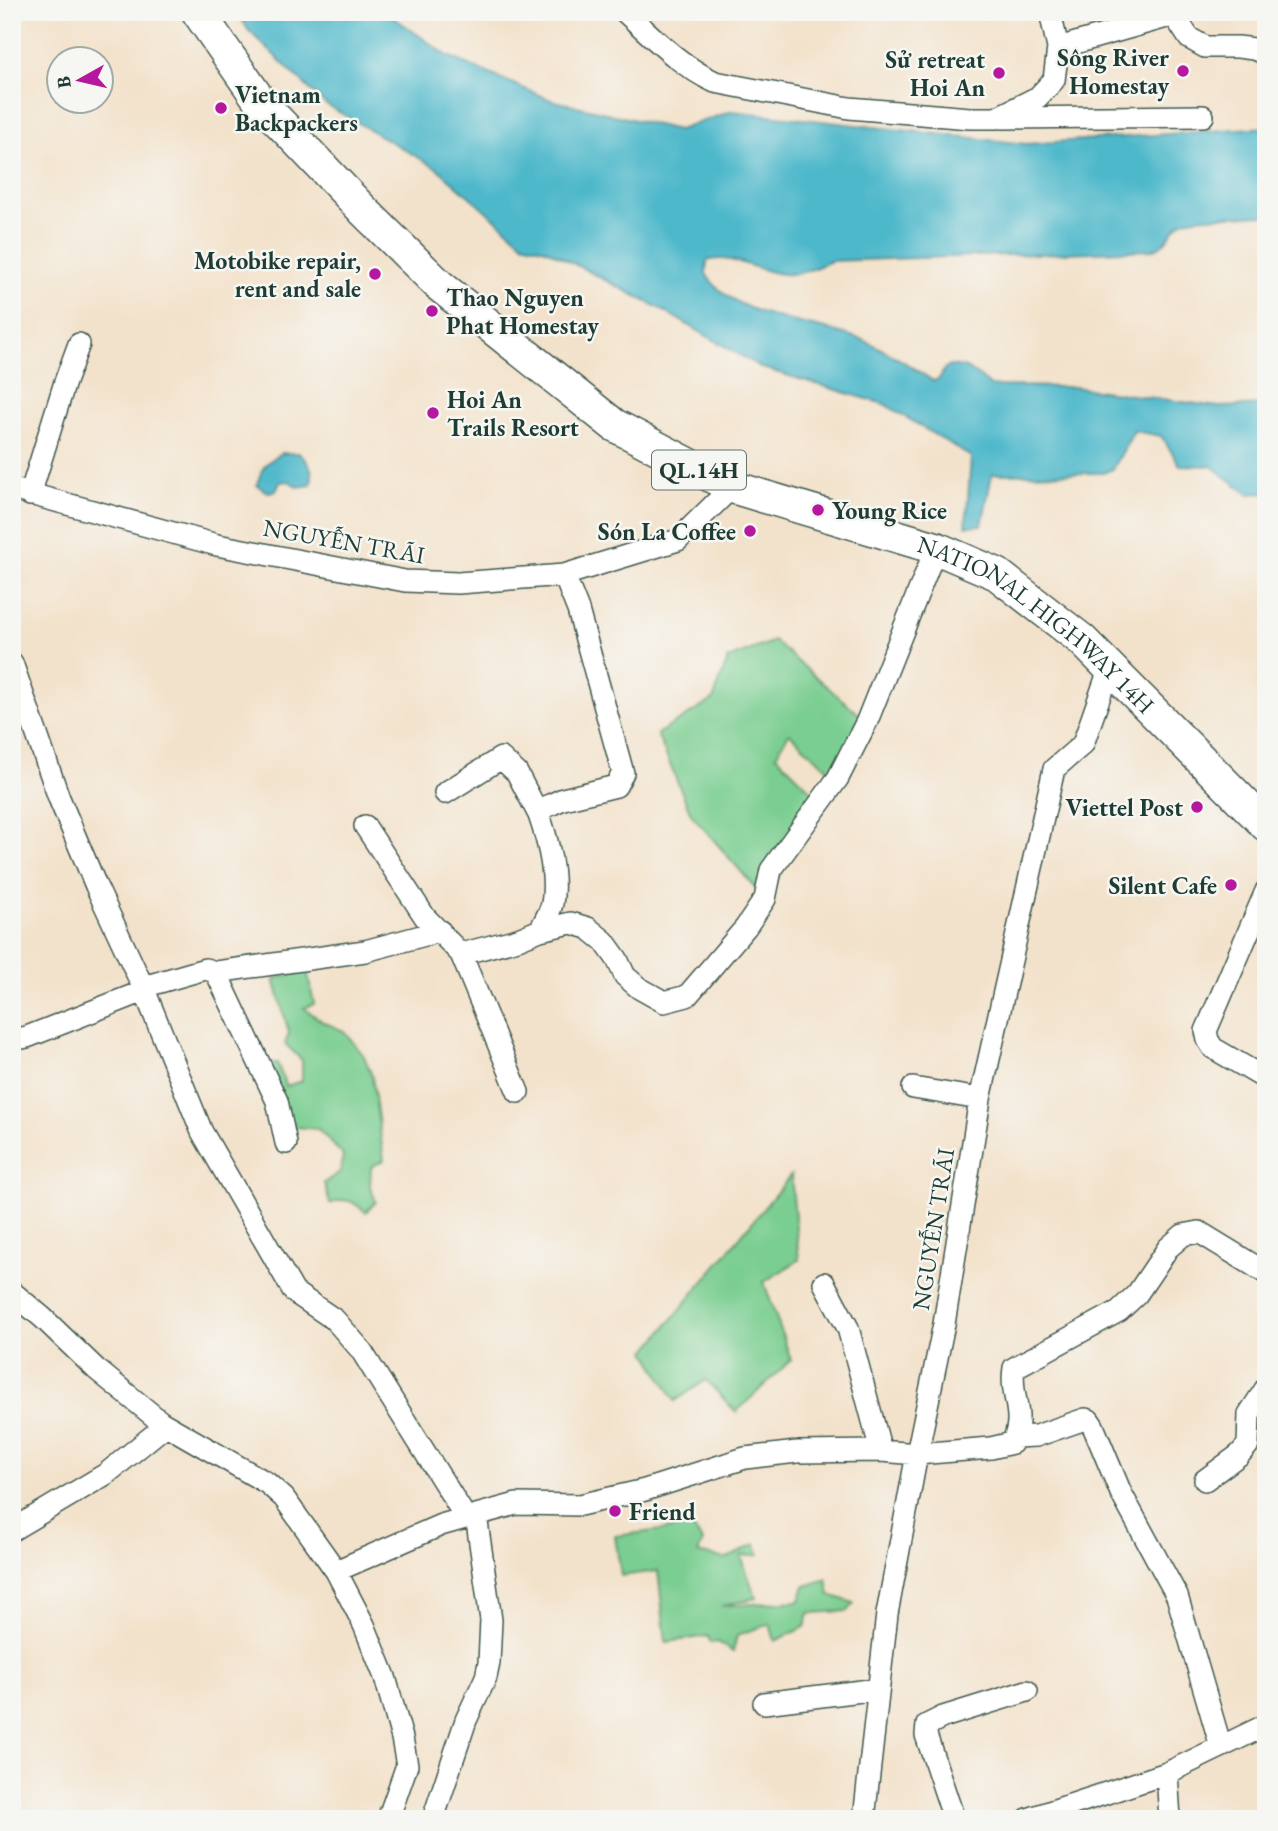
<svg xmlns="http://www.w3.org/2000/svg" width="1278" height="1831" font-family="'EB Garamond',serif">
	<rect width="100%" height="100%" fill="#f6f6f2"/>
	<filter id="ink" filterUnits="userSpaceOnUse"><feTurbulence type="fractalNoise" baseFrequency=".0143" numOctaves="2"/><feDisplacementMap in="SourceGraphic" scale="14" xChannelSelector="R" yChannelSelector="G"/><feConvolveMatrix kernelMatrix="1 2 1 2 8 2 1 2 1" color-interpolation-filters="sRGB"/></filter>
	<filter id="wash" filterUnits="userSpaceOnUse"><feTurbulence type="fractalNoise" baseFrequency=".00686" numOctaves="4" result="noise"/><feDisplacementMap in="SourceGraphic" scale="28" xChannelSelector="R" yChannelSelector="G"/><feGaussianBlur stdDeviation="1.57" result="paint"/><feColorMatrix in="noise" values="0 0 0 0 0 0 0 0 0 0 0 0 0 0 0 0 0 1.4 0 .05"/><feComposite in="paint" operator="in"/></filter>
	<g filter="url(#wash)">
		<rect width="100%" height="100%" fill="#f3e2cb"/>
		<path fill="#7ace91" stroke="#4c8662" stroke-width="2" d="M774,641L867,721L838,778L789,733L776,755L822,801L765,899L691,814L657,734L713,700L728,659Z
			M307,970L314,1004L304,1008L323,1022L344,1031L364,1056L372,1076L384,1160L371,1167L370,1186L376,1202L366,1212C352,1201 347,1196 330,1204L324,1183L340,1172L343,1155L318,1129L285,1126L261,1068L277,1063L286,1086L302,1081V1060L285,1044L289,1033L274,979Z
			M791,1175L799,1260L764,1282L791,1360L736,1412L706,1380L675,1401L646,1351Z
			M691,1526L703,1542L698,1553L726,1559L756,1544L759,1555L741,1556L756,1598L721,1606L800,1601L805,1586L827,1579L830,1595L854,1603L848,1611L809,1613L805,1627L775,1641L770,1624L737,1635L733,1652L718,1642L710,1643L708,1636L666,1642L658,1571L621,1576L615,1536Z"/>
		<path fill="#4eb8ca" stroke="#367a7f" stroke-width="2" d="M237,12H386L448,56L551,100L678,130L732,111L1026,144L1266,127V215C1251,216 1193,215 1183,221C1168,230 1171,244 1152,250L831,261C815,268 801,276 783,274C758,272 731,253 707,261L706,274C738,323 818,320 867,342C890,352 912,367 933,381L939,379L945,368C964,360 977,375 991,386L1074,387L1219,407L1266,405V493L1249,494L1211,466L1180,465L1161,436L1134,431L1113,469L1103,473L992,474L982,525L966,526L971,457L884,404L762,368L657,307L546,249L523,243L438,169L325,104L249,31Z
			M282,453H299C310,464 314,469 311,485L297,487L289,481L280,482L276,491L267,492L257,485C261,468 267,461 282,453Z"/>
	</g>
	<g filter="url(#ink)">
		<g fill="none" stroke-linecap="round" stroke-linejoin="round">
			<g stroke="#3f564b" stroke-width="24">
				<path id="minor" d="M625,12C653,37 680,66 715,82L849,108L970,118H996L1038,97L1054,80L1058,48L1050,12
					M1172,12L1189,38L1205,47H1238L1254,49L1266,54
					M1058,48L1174,15
					M1002,118L1203,116
					M12,489L217,545L405,581L458,583L564,575L678,540L732,487
					M30,495L65,382L79,344
					M12,663L59,798L96,886L143,987L202,1132L294,1292L335,1320L361,1350L466,1518
					M445,793L501,758L517,773L539,815
					M365,826L425,917L461,954L518,1092
					M1266,891L1206,1031L1208,1040L1213,1048L1266,1079
					M540,930L571,923L588,928L604,941L617,959L625,976L639,988L664,1002L687,996L746,927L765,899L771,870L838,778L867,721L936,548
					M461,954L518,939L540,930C544,922 550,912 552,904C557,875 548,841 539,815L541,809L563,799L616,786L623,773L578,610L564,575
					M216,972L277,1101L286,1143
					M143,987L205,969L216,972L365,951L440,931
					M12,1040L27,1037L144,991
					M913,1088L980,1099
					M824,1283L848,1328L881,1451
					M12,1292L43,1318L96,1369L161,1422L267,1483L284,1498L336,1571L364,1625L385,1677L402,1738L407,1765L388,1819
					M1015,1437L1036,1436L1085,1419L1089,1420L1093,1426L1121,1493L1177,1596L1221,1747
					M1205,1480L1239,1455L1248,1445L1249,1414L1266,1388
					M12,1530L106,1474L166,1425
					M336,1571L441,1525L476,1515L516,1504L580,1505L645,1490L745,1458L797,1452L881,1451L917,1454L991,1448L1012,1443C1027,1414 1009,1397 1014,1368L1119,1311L1137,1294L1168,1248L1183,1235L1199,1232L1266,1273
					M764,1703L878,1689
					M1167,1773L1170,1819
					M433,1819L466,1720L486,1677L489,1663L491,1620L476,1515
					M864,1819L887,1614L917,1454L944,1324L980,1099L1054,769L1083,744L1110,667
					M954,1819L926,1735L927,1725L943,1717L1027,1691
					M1028,1819L1167,1773L1266,1725"/>
			</g>
			<g stroke="#3f564b" stroke-width="35">
				<g id="primary">
					<path id="s1" d="M198,12L262,104L363,210L440,286L614,425L732,487L936,548L997,574L1082,640L1266,825"/>
				</g>
			</g>
			<use href="#minor" stroke="#fff" stroke-width="21"/>
			<use href="#primary" stroke="#fff" stroke-width="32"/>
		</g>
	</g>
	<g fill="#b5179e" stroke="#f6f6f2" stroke-width="2.5">
		<circle cx="1183" cy="71" r="7"/>
		<circle cx="999" cy="73" r="7"/>
		<circle cx="221" cy="108" r="7"/>
		<circle cx="375" cy="274" r="7"/>
		<circle cx="432" cy="311" r="7"/>
		<circle cx="433" cy="413" r="7"/>
		<circle cx="818" cy="510" r="7"/>
		<circle cx="750" cy="531" r="7"/>
		<circle cx="1197" cy="807" r="7"/>
		<circle cx="1231" cy="885" r="7"/>
		<circle cx="615" cy="1511" r="7"/>
	</g>
	<g text-anchor="middle" dominant-baseline="central" stroke-width="5" stroke-linejoin="round" paint-order="stroke">
		<rect fill="#f6f6f2" stroke="#60746d" stroke-width="2" x="652" y="450.5" width="94" height="39" rx="5"/>
		<g font-size="23" font-weight="bold" fill="#1f3d34">
			<text x="699" y="470">QL.14H</text>
		</g>
		<g font-size="24" font-weight="bold" fill="#1f3d34" stroke="#f6f6f2" text-anchor="end">
			<text x="1169" y="57">Sông River<tspan x="1169" dy="28">Homestay</tspan></text>
			<text x="985" y="59">Sử retreat<tspan x="985" dy="28">Hoi An</tspan></text>
			<text x="235" y="94" text-anchor="start">Vietnam<tspan x="235" dy="28">Backpackers</tspan></text>
			<text x="361" y="260">Motobike repair,<tspan x="361" dy="28">rent and sale</tspan></text>
			<text x="446" y="297" text-anchor="start">Thao Nguyen<tspan x="446" dy="28">Phat Homestay</tspan></text>
			<text x="447" y="399" text-anchor="start">Hoi An<tspan x="447" dy="28">Trails Resort</tspan></text>
			<text x="832" y="510" text-anchor="start">Young Rice</text>
			<text x="736" y="531">Són La Coffee</text>
			<text x="1183" y="807">Viettel Post</text>
			<text x="1217" y="885">Silent Cafe</text>
			<text x="629" y="1511" text-anchor="start">Friend</text>
		</g>
		<g font-size="24" fill="#1f3d34" stroke="#f6f6f2">
			<text transform="translate(344 541) rotate(10)">NGUYỄN TRÃI</text>
			<text stroke="none"><textPath href="#s1" startOffset="1062">NATIONAL HIGHWAY 14H</textPath></text>
			<text transform="translate(933 1229) rotate(-81)">NGUYỄN TRÃI</text>
		</g>
	</g>
	<rect width="1278" height="1831" fill="none" stroke="#f6f6f2" stroke-width="42"/>
	<g transform="translate(80 80) rotate(262)"><circle r="33" fill="#f6f6f2" stroke="#a0aca6" stroke-width="2"/>
	<path d="M0-5L12 26L0 18L-12 26Z" fill="#b5179e"/>
	<text y="-10" font-size="19" font-weight="bold" text-anchor="middle" fill="#1f3d34">B</text>
	</g>
</svg>
